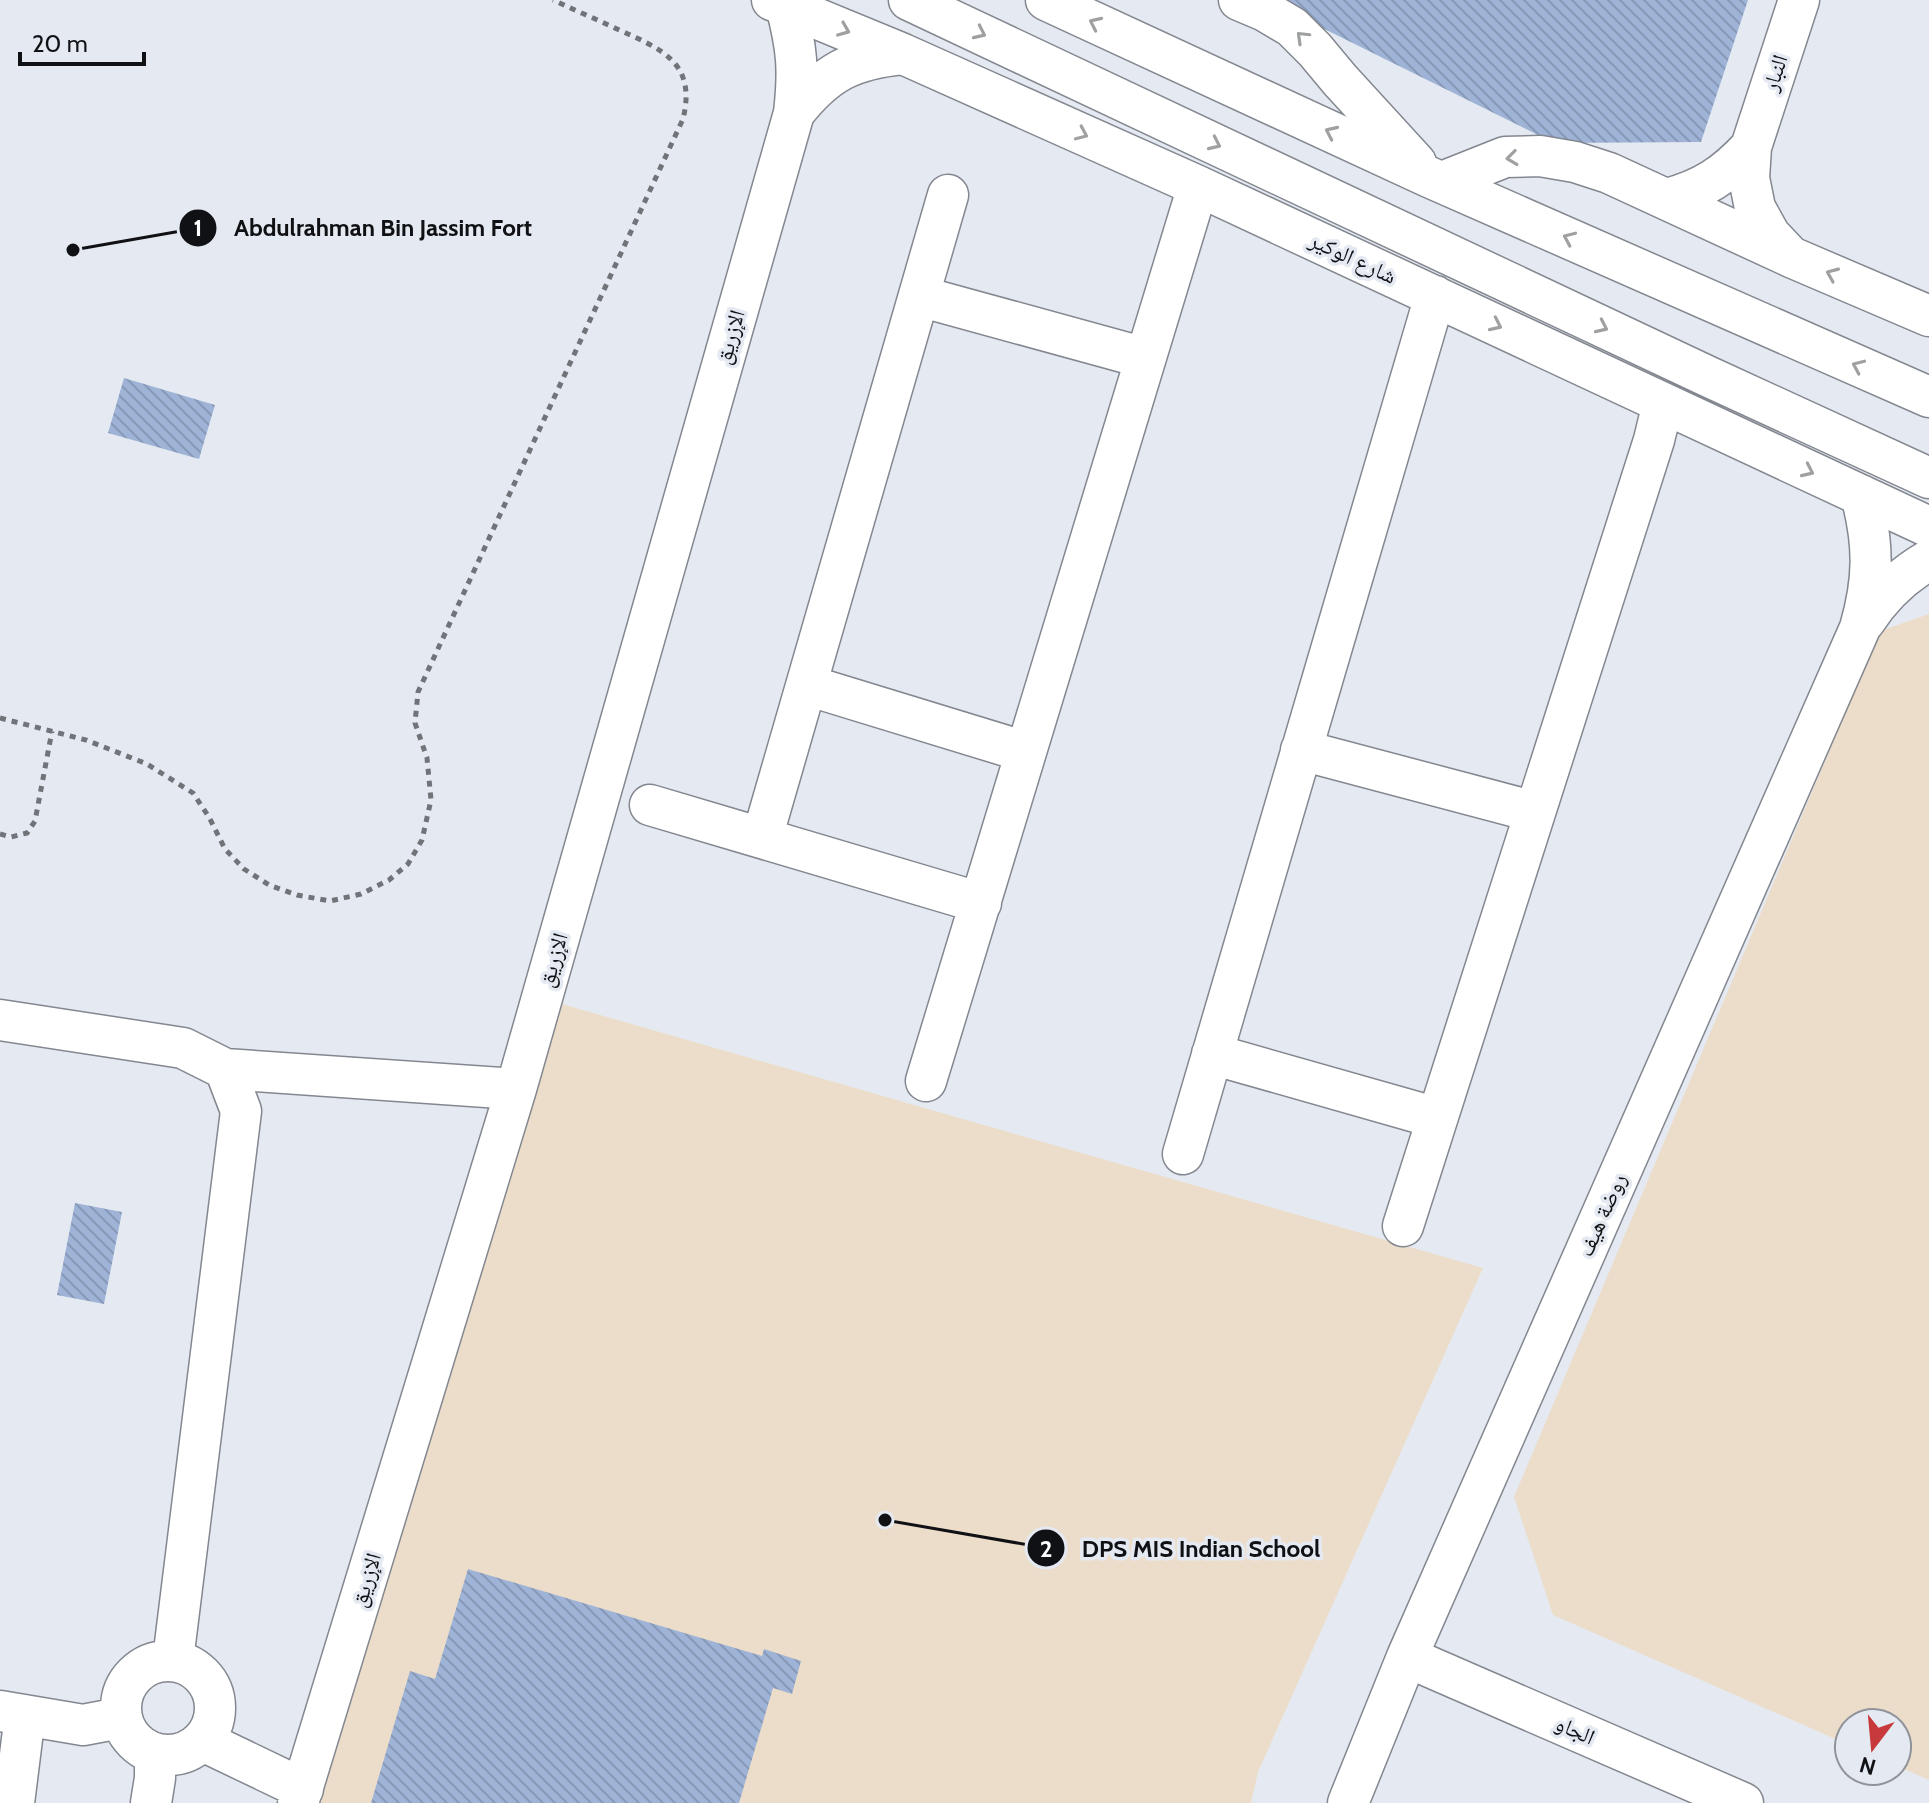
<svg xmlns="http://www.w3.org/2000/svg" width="1929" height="1803" font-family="Cabin,'Noto Naskh Arabic',sans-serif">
	<defs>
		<pattern id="building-back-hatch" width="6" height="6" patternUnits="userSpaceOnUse" patternTransform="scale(2)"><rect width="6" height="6" fill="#9eb3d6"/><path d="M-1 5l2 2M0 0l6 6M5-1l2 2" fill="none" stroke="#8799b7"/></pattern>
	</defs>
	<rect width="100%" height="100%" fill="#e5eaf2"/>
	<path fill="#ecddcb" d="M1929,614V1780L1897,1766V1723H1849V1745L1553,1615L1514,1497L1880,631Z
		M548,1000L1483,1268L1258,1772L1251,1803H318Z"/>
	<path fill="url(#building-back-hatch)" d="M1266,0H1748L1701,142L1554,143Z
		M124,378L215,405L199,459L108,433Z
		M75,1203L122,1212L104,1304L57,1295Z
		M468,1569L762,1656L764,1649L801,1661L792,1694L773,1688L739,1803H371L410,1671L435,1679Z"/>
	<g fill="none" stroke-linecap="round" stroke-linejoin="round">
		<g stroke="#83878f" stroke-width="43">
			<path id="minor" d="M772,0L903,54L1198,186L1929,527
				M909,0L1707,376L1929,478
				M1046,0L1429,177L1929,397
				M1239,0L1265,11L1292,27L1315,50L1340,80L1416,163
				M794,113C826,72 852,59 903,54
				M1442,182L1505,157L1540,156L1575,162L1609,173L1791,257L1929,316
				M1667,199C1704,189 1725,175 1751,147
				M1787,253L1770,235L1755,208L1749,178L1751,147L1799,0
				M919,296L1145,358
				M1865,621C1881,596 1903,575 1929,560
				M807,685L1026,752
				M1301,750L1535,812
				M650,805L981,903
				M762,838L948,195
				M0,1020L183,1048L225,1069L241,1111L173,1660
				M1212,1054L1437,1118
				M225,1069L516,1089
				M926,1081L1198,186
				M1183,1154L1435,296
				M1403,1226L1654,440L1663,403
				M1407,1657L1743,1803
				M121 1708a47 47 0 1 1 94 0a47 47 0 1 1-94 0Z
				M0,1711L83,1725L120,1718
				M203,1741L303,1789
				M14,1803L25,1715
				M151,1803L155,1778V1755
				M298,1803L516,1089L794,113C799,70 797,48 786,6
				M1348,1803L1407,1657L1860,628C1874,579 1874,544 1861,495"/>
		</g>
		<path stroke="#707378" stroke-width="5" stroke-dasharray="6 6" stroke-linecap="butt" d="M0,718L86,740L147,764L193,793L209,817L225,849L244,869L269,885L297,895L330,901L361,894L389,880L408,864L422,840L431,800L427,758L415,723L418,692L683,119C697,62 661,49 617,29C596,19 574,10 553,0
			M0,834L11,837L27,833L35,821L52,731"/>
		<use href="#minor" stroke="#fff" stroke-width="40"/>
	</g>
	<defs><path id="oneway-chevron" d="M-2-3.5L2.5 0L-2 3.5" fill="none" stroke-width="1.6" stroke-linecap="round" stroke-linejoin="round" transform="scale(2)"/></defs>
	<g stroke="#9fa0a1">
		<use href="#oneway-chevron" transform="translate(1095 23) rotate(-155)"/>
		<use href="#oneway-chevron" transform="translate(844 30) rotate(22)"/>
		<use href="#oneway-chevron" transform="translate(980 33) rotate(25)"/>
		<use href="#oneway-chevron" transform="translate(1302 37) rotate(-136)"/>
		<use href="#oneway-chevron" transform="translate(1331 132) rotate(-155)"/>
		<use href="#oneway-chevron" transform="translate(1082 134) rotate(24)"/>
		<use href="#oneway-chevron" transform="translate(1215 144) rotate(25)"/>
		<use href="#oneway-chevron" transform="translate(1512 158) rotate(173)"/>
		<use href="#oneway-chevron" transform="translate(1569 238) rotate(-156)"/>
		<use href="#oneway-chevron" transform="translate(1832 274) rotate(-157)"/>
		<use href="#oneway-chevron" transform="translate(1496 325) rotate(25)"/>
		<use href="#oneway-chevron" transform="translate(1602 327) rotate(25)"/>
		<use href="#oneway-chevron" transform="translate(1858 366) rotate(-156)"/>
		<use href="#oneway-chevron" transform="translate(1808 471) rotate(25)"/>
	</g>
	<g text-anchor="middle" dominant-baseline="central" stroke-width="7" stroke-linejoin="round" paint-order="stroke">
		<g font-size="22" fill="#101114" stroke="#e5eaf2">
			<text transform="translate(1775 73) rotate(-72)">النبار</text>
			<text transform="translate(1353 258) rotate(25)">شارع الوكير</text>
			<text transform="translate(730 337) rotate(-74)">الإزريق</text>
			<text transform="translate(553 960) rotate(-74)">الإزريق</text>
			<text transform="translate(1602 1215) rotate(-66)">روضة هيف</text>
			<text transform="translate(366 1580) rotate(-73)">الإزريق</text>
			<text transform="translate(1575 1730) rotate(24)">الجاو</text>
		</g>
	</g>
	<path fill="none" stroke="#101114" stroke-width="3" d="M73 250L198 228M885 1520L1046 1548"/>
	<g fill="#101114" stroke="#e5eaf2" stroke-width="3">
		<circle cx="73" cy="250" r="8"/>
		<circle cx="885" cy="1520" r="8"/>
		<circle cx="198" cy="228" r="20"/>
		<circle cx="1046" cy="1548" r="20"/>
	</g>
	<g font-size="24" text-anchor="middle" font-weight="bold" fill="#fff">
		<text x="198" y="236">1</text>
		<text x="1046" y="1557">2</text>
	</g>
	<g font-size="24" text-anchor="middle" font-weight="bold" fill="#101114" stroke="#e5eaf2" stroke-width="7" stroke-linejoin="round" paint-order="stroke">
		<text x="383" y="236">Abdulrahman Bin Jassim Fort</text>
		<text x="1201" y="1557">DPS MIS Indian School</text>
	</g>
	<g transform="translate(1873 1747) rotate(196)"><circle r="38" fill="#e5eaf2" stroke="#909399" stroke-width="2"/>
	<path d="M0-6L14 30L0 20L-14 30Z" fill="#c8393c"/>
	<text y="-12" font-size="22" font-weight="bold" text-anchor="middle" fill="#101114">N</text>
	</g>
	<path d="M20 52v12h124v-12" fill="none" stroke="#101114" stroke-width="4"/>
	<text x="32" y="52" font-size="24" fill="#101114" stroke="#e5eaf2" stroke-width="6" paint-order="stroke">20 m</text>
</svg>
